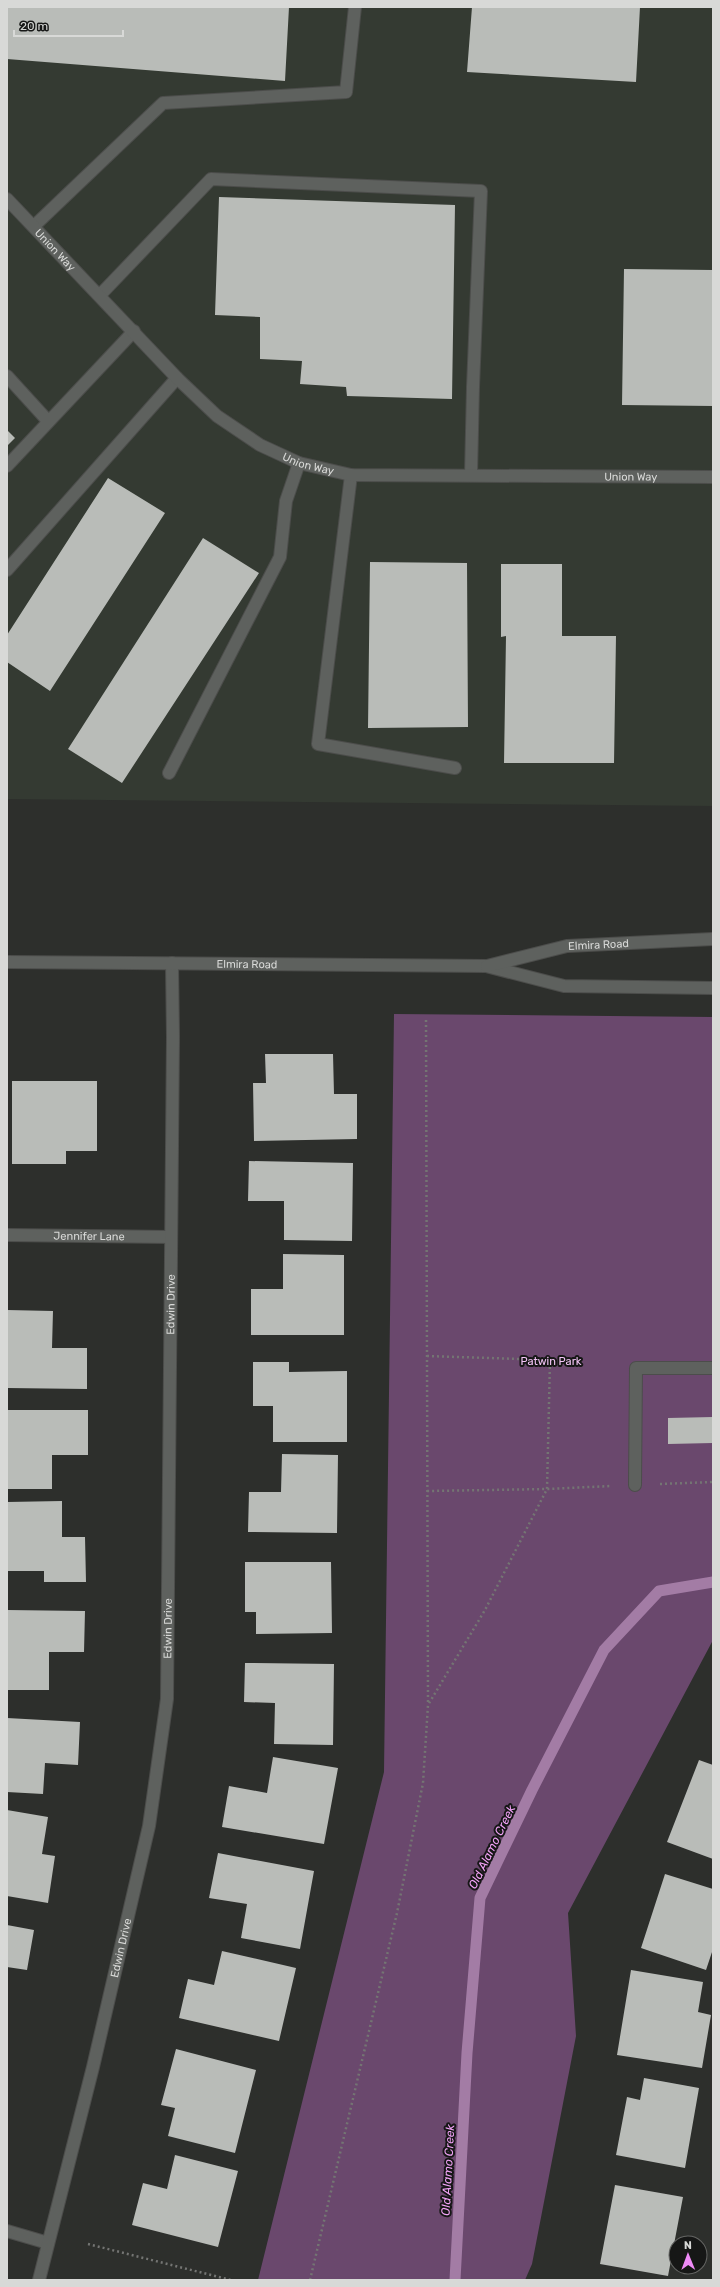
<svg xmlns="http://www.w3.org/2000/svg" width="720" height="2287" font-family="Rubik,sans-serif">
	<rect width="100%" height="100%" fill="#2d2f2c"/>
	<path fill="#343a32" d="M7,7H713V806L7,799Z"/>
	<path fill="#6a486d" d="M394,1014L713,1017V1640L568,1913L576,2036L532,2264L525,2280H258L384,1772Z"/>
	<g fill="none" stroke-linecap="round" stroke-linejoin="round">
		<path stroke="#a37ca5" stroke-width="11" d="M455,2280L467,2053L480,1898L532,1790L604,1650L659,1591L713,1582"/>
	</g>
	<path fill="#b9bcb8" d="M7,7H289L285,81L7,59Z
		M472,7H640L636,82L467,72Z
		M219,197L455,205L452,399L347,396L346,387L300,384L302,361L260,359V317L215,315Z
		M624,269L713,270V406L622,405Z
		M7,430L15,438L7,446Z
		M108,478L165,513L50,691L7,662V635Z
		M203,538L259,573L122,783L68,749Z
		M370,562L467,563L468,727L368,728Z
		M501,564H562V636H616L614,763H504L506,636L501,637Z
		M265,1054H333L334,1094H357V1139L254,1141L253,1083H266Z
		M12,1081H97V1151H66V1164H12Z
		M249,1161L353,1163L352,1241L284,1240V1201H248Z
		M283,1254L344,1255V1335H251V1289H283Z
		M7,1310L53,1311L52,1348H87V1389L7,1388Z
		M253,1362H289V1372L347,1371V1442H273V1406H253Z
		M7,1410H88V1455H52V1489H7Z
		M713,1417V1443L668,1444V1418Z
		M282,1454L338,1455L337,1533L248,1532L249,1492H281Z
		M62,1501V1537H85L86,1582H44V1571H7V1502Z
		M245,1562H331L332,1633L256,1634V1612H245Z
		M7,1610L85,1611L84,1652H49V1690H7Z
		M245,1663L334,1664L333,1745L274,1744L275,1703L244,1702Z
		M7,1718L80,1722L78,1765L45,1763L43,1794L7,1792Z
		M273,1757L338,1768L324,1844L222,1827L229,1786L267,1793Z
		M699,1760L713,1765V1859L667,1842Z
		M7,1810L48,1817L42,1854L55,1856L48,1903L7,1896Z
		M218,1853L314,1871L300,1949L241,1938L247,1904L209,1898Z
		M665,1874L713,1889V1949L706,1970L641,1948Z
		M7,1925L34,1930L27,1970L7,1967Z
		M222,1951L296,1968L279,2041L179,2018L188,1979L214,1985Z
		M631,1970L703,1982L698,2012L711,2015L702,2068L617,2055Z
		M176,2049L256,2070L235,2153L168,2136L175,2108L161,2105Z
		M644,2078L699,2088L685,2168L616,2155L627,2097L640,2100Z
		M175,2155L238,2171L218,2247L132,2225L143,2183L167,2189Z
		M615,2185L683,2197L668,2276L600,2264Z"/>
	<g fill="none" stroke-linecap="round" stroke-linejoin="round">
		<g stroke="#4c4d4b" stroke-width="14">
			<path id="service" d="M34,226L163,103L346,92L355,7
				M100,295L211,179L481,191L473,387L471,475
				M7,376L48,421
				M7,466L134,331
				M351,475L318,744L455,768
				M7,570L177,378
				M169,773L280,557L286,501L299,463
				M635,1485L636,1368H713"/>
		</g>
		<g stroke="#4c4d4b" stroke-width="14">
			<g id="minor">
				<path id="s1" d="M7,199L177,378L217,416L260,445L299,463L351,475L713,477"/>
				<path id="s2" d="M7,1235L171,1237"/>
				<path d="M7,2231L48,2243"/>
				<path id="s3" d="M39,2280L93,2067L149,1826L167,1699L173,1037L172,963"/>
			</g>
		</g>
		<g stroke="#4c4d4b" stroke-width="14">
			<g id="secondary">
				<path id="s4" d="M7,962L486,966L564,986L713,988"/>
				<path id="s5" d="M487,966L567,946L713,939"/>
			</g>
		</g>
		<path stroke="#747573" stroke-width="2.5" stroke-dasharray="2 3" stroke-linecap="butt" d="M426,1020L428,1704
			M427,1356L550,1360L547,1489L427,1491
			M660,1484L713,1482
			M88,2244L231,2280
			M310,2280L397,1913L423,1783L428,1705L485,1610L547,1489L611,1486"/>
		<use href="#service" stroke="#5e615e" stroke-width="12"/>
		<use href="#minor" stroke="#5e615e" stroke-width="12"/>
		<use href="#secondary" stroke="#5e615e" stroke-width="12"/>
	</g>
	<g text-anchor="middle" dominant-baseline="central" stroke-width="4" stroke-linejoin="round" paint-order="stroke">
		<g font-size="11" fill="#d8d9d7" stroke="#161716">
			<text stroke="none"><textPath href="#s1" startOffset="70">Union Way</textPath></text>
			<text stroke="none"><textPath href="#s1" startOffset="406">Union Way</textPath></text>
			<text stroke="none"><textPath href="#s1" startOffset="730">Union Way</textPath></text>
			<text stroke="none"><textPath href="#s5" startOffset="114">Elmira Road</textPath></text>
			<text stroke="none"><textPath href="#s4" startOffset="240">Elmira Road</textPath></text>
			<text stroke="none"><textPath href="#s2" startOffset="82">Jennifer Lane</textPath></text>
			<text stroke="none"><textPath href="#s3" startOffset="990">Edwin Drive</textPath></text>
			<text stroke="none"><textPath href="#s3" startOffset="666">Edwin Drive</textPath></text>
			<text stroke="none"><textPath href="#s3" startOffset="342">Edwin Drive</textPath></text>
		</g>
		<g font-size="11" fill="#f3c4f6" stroke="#161716">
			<text x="551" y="1361">Patwin Park</text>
		</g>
		<g font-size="12" font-style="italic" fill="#f2a3f7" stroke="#161716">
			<text transform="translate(492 1847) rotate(-64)">Old Alamo Creek</text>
			<text transform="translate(448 2170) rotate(-87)">Old Alamo Creek</text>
		</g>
	</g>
	<rect width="720" height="2287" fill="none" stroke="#d8d9d7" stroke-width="16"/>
	<g transform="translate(688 2255) rotate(359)"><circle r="19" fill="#161716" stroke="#646563"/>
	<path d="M0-3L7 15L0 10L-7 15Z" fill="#ef8bf7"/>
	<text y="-6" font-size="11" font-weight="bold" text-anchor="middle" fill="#d8d9d7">N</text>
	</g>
	<path d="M14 30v6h109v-6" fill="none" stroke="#d8d9d7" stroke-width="2"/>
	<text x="20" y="30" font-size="12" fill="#d8d9d7" stroke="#161716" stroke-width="3" paint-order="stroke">20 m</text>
</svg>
